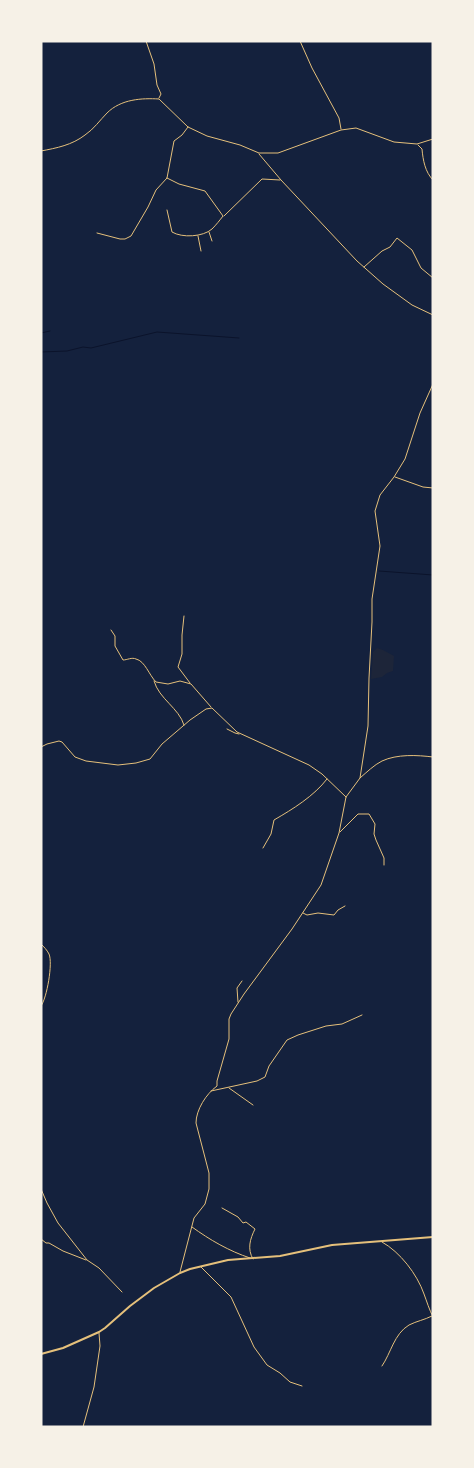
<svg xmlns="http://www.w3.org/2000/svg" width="474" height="1468" font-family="'Public Sans',sans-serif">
	<rect width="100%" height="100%" fill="#14213d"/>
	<path fill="#1d2539" d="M377,648L383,650L394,656L393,671L387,673L382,677L371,679L373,652Z"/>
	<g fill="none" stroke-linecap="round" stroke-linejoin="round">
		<path stroke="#0b132b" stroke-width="1" d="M41,333L50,331
			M41,352L67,351L83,347L91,348L157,332L239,338
			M379,571L433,575"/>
		<path stroke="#e5c07b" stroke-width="1" d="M146,41L154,64L157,85L161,94L159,98
			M300,41L312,68L339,118L341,129
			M418,145L422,149C423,160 425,172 433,180
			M41,151C57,148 72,145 85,135C94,129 100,120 107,113C121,99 142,98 159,99L188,127L207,136L240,145L259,153H278L341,130L356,128L394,142L417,144L433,139
			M259,154L281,180L357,261L383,284L412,305L433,315
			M167,210L172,232C182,238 203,237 212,229C216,225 220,220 223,216L205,191L179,184L167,178
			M224,216L262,179L280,180
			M209,232L212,241
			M97,233L120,239H125L131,236L148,207L156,190L167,178L174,141L182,135L188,127
			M198,236L201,251
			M364,267L382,251L390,247L397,238L412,250L421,268L433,278
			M395,477L423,487L433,488
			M184,616L182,635V654L178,667L190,683
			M111,630L115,636V646L123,660C127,660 132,657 136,659C145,661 149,675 156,682L168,684L180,681L191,684L211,707
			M154,681C159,699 179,708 184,725
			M227,729L235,733L239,734
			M41,747L47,744L59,741L62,742L75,757L86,761L118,765L136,763L150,759L162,744L190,720L206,709L212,708L237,732L309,765L322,774L346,797
			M360,778C367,772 374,765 382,761C397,754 417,755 433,757
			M340,832L358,814H369L375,824L374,834L376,840L384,858V865
			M263,848L271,834L274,820C293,809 314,796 327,779
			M303,913L307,915L318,913L334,915L338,910L345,906
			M41,944C44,947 47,950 49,954C53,963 47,998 41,1006
			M238,1002L237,988L242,981
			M229,1088L253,1105
			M211,1091L257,1081L265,1077L269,1066L287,1040L298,1035L326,1026L342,1024L362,1015
			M41,1189L47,1203L58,1223L87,1260L99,1268L122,1292
			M222,1208L238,1217L243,1223L246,1222L255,1229C250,1239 247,1249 253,1259
			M192,1227C210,1240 229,1251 250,1258
			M41,1239L46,1243H49L63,1251L86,1260
			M382,1242C400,1252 417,1274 424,1294C427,1302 429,1309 433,1317
			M201,1267L231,1297L254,1347L267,1365L280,1373L290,1382L302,1386
			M180,1272L194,1218L205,1204L209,1189V1173L196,1123C196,1110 206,1094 217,1086V1081L229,1039V1019L231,1014L244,994L292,929L321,885L339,833L346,797L360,778L368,726L369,678L372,622V599L380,546L375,511L380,495L394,477L405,459L420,413L433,384
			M382,1366C391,1353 394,1334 409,1325C417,1321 424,1320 432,1316
			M83,1427L94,1387L100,1346L99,1333"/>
		<path stroke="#e5c07b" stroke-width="2" d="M41,1354L63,1348L99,1332L105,1328L130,1306L154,1288L180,1273L190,1269L228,1260L280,1256L332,1245L433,1237"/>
	</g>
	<rect width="474" height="1468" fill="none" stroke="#f6f1e7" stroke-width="85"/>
</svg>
